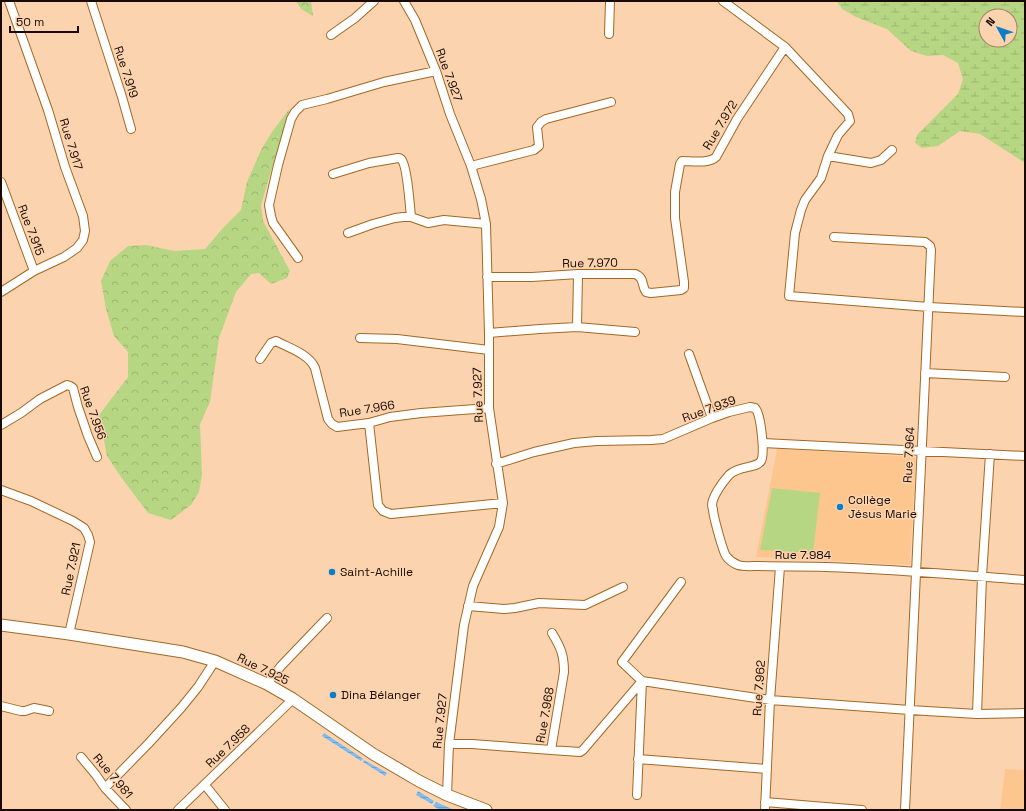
<svg xmlns="http://www.w3.org/2000/svg" width="1026" height="811" font-family="'Space Grotesk',sans-serif">
	<defs>
		<pattern id="forest-crowns" width="20" height="18" patternUnits="userSpaceOnUse"><rect width="20" height="18" fill="#b6d683"/><path d="M2 6a3 3 0 1 1 6 0M12 15a3 3 0 1 1 6 0" fill="none" stroke="#9cb66f"/></pattern>
		<pattern id="wetland-marsh" width="20" height="14" patternUnits="userSpaceOnUse"><rect width="20" height="14" fill="#b6d683"/><path d="M1 5h8M5 5V1M11 12h8M15 12V8" fill="none" stroke="#9cb66f"/></pattern>
		<pattern id="water-rules" width="6" height="5" patternUnits="userSpaceOnUse"><rect width="6" height="5" fill="#7ebcf2"/><path d="M0 2.5h6" fill="none" stroke="#6ca0ce"/></pattern>
	</defs>
	<rect width="100%" height="100%" fill="#fbd4af"/>
	<path fill="#fdc68e" d="M777,449L916,457L910,565L756,557Z
		M1005,769L1025,770V810H1000Z"/>
	<path fill="url(#forest-crowns)" d="M296,1H311L313,16L301,9Z
		M290,108L261,205L263,221L290,271L287,278L271,284L259,273L251,274L236,292L219,338L210,402L200,424L202,475L199,492L191,505L171,520L148,513L121,477L107,456L99,415L128,377V352L114,336L106,309L101,281L110,261L128,246L146,245L174,251L205,249L223,228L241,210L247,182L261,150L272,132Z"/>
	<path fill="url(#wetland-marsh)" fill-rule="evenodd" d="M837,1H1025V163L980,134L960,131L938,146L922,148L915,143L917,135L958,94L963,79L958,63L943,55L927,56L911,51L887,29L856,17L842,9L837,2ZM986,16H1010V40H986Z"/>
	<path fill="#b6d683" d="M772,488L820,493L813,553L760,550Z"/>
	<path fill="url(#water-rules)" d="M324,733L362,758L363,759L361,761L322,736Z
		M364,760L387,773L385,776L363,762Z
		M418,791L434,801L432,804L416,795Z
		M436,802L452,809L440,810L433,806Z"/>
	<g fill="none" stroke-linecap="round" stroke-linejoin="round">
		<g stroke="#a26824" stroke-width="10">
			<path id="street" d="M9,1L48,110L65,167L83,216L85,231L83,240L77,248L64,257L34,271
				M91,1L122,97L131,129
				M404,1L415,20L436,71L450,114L471,166L481,199L486,224L489,333V408L503,503L499,527L473,586L464,625L449,744L447,795
				M723,1L746,18L785,47L848,114L850,121L838,135L828,156L821,178L805,200L801,210L795,233L789,296L929,307L1025,312
				M609,34L610,1
				M331,35L355,18L374,1
				M828,156L871,163L881,160L892,150
				M471,166L534,150L539,146L537,127L541,122L546,119L611,102
				M333,174L369,163L398,158C399,158 400,158 401,159C407,164 410,207 411,217
				M1,182L34,271L1,292
				M348,233L373,224L395,218L403,217H411L428,223L444,220L486,224
				M834,237L925,242L930,246L931,250L905,810
				M298,258L273,223L271,216L269,205L278,165L291,119L295,112L302,105L327,99L384,82L436,71
				M487,277H532L578,274H635C645,278 641,285 646,292L651,293L681,290L684,288V282L675,218V192L680,164L682,161C691,161 709,164 716,157L737,119L785,47
				M577,327L578,274
				M489,333L540,329L577,327L635,332
				M360,338L397,339L489,350
				M689,354L712,418
				M260,359L271,343L276,341C289,348 309,354 315,368L328,419L332,424L337,427L369,423L390,417L421,413L489,408
				M925,373L1005,377
				M369,423L378,505L383,511L391,514L503,503
				M1,425L21,413L40,399L67,385L70,386L73,388L78,407L88,436L97,457
				M763,443L1025,456
				M496,464L534,452L574,443L597,441L651,440L663,439L712,418L729,412L750,407L755,408C761,414 765,454 761,461C756,469 739,465 729,475C723,482 716,491 713,500C712,503 712,507 713,509C713,516 723,551 726,556C729,560 733,563 738,565C744,567 753,566 759,566C781,567 803,566 826,567C892,569 959,575 1025,580
				M1,490L31,501L73,521L84,528L88,535L90,542L69,634
				M681,582L622,662L642,681L770,700L910,710L977,714L1025,713
				M468,606L504,609L515,608L539,603L585,605L623,587
				M267,684L281,666L327,618
				M1,706L21,711H25L34,708L49,711
				M977,714L982,576L990,454
				M449,744H472L551,750L564,672C564,655 561,648 552,633
				M551,750L580,752L583,750L642,681
				M81,757L96,775L105,788L126,810
				M638,759L767,769
				M205,785L225,810
				M105,788L148,744L181,708L198,687L215,661
				M637,795L642,681
				M765,802L862,810
				M178,810L293,699
				M765,810L770,700L780,567"/>
		</g>
		<g stroke="#a26824" stroke-width="13">
			<path id="secondary" d="M1,625L69,634L183,652L215,661L267,684L293,699L373,754L419,781L447,795L486,810"/>
		</g>
		<use href="#street" stroke="#fff" stroke-width="8"/>
		<use href="#secondary" stroke="#fff" stroke-width="11"/>
	</g>
	<g fill="#0c7ec7" stroke="#fbd4af" stroke-width="1.5">
		<circle cx="840" cy="507" r="4"/>
		<circle cx="332" cy="572" r="4"/>
		<circle cx="333" cy="695" r="4"/>
	</g>
	<g text-anchor="middle" dominant-baseline="central" stroke-width="3" stroke-linejoin="round" paint-order="stroke">
		<g font-size="12" fill="#1a0900" stroke="#fbd4af">
			<text transform="translate(126 72) rotate(72)">Rue 7.919</text>
			<text transform="translate(449 75) rotate(70)">Rue 7.927</text>
			<text transform="translate(720 125) rotate(-59)">Rue 7.972</text>
			<text transform="translate(71 144) rotate(73)">Rue 7.917</text>
			<text transform="translate(31 230) rotate(69)">Rue 7.915</text>
			<text transform="translate(590 263) rotate(-1)">Rue 7.970</text>
			<text transform="translate(478 395) rotate(-92)">Rue 7.927</text>
			<text transform="translate(367 409) rotate(-9)">Rue 7.966</text>
			<text transform="translate(709 409) rotate(-20)">Rue 7.939</text>
			<text transform="translate(93 413) rotate(70)">Rue 7.956</text>
			<text transform="translate(909 455) rotate(-87)">Rue 7.964</text>
			<text x="803" y="555">Rue 7.984</text>
			<text transform="translate(71 569) rotate(-78)">Rue 7.921</text>
			<text transform="translate(263 669) rotate(26)">Rue 7.925</text>
			<text transform="translate(759 688) rotate(-86)">Rue 7.962</text>
			<text transform="translate(545 715) rotate(-80)">Rue 7.968</text>
			<text transform="translate(440 721) rotate(-84)">Rue 7.927</text>
			<text transform="translate(228 746) rotate(-44)">Rue 7.958</text>
			<text transform="translate(113 776) rotate(50)">Rue 7.981</text>
		</g>
		<g font-size="12" fill="#1a0900" stroke="#fbd4af" text-anchor="start">
			<text x="848" y="500">Collège<tspan x="848" dy="14">Jésus Marie</tspan></text>
			<text x="340" y="572">Saint-Achille</text>
			<text x="341" y="695">Dina Bélanger</text>
		</g>
	</g>
	<rect width="1026" height="811" fill="none" stroke="#1a0900" stroke-width="4"/>
	<g transform="translate(998 28) rotate(310)"><circle r="19" fill="#fbd4af" stroke="#a18369"/>
	<path d="M0-3L7 15L0 10L-7 15Z" fill="#0c7ec7"/>
	<text y="-6" font-size="11" font-weight="bold" text-anchor="middle" fill="#1a0900">N</text>
	</g>
	<path d="M10 26v6h68v-6" fill="none" stroke="#1a0900" stroke-width="2"/>
	<text x="16" y="26" font-size="12" fill="#1a0900" stroke="#fbd4af" stroke-width="3" paint-order="stroke">50 m</text>
</svg>
